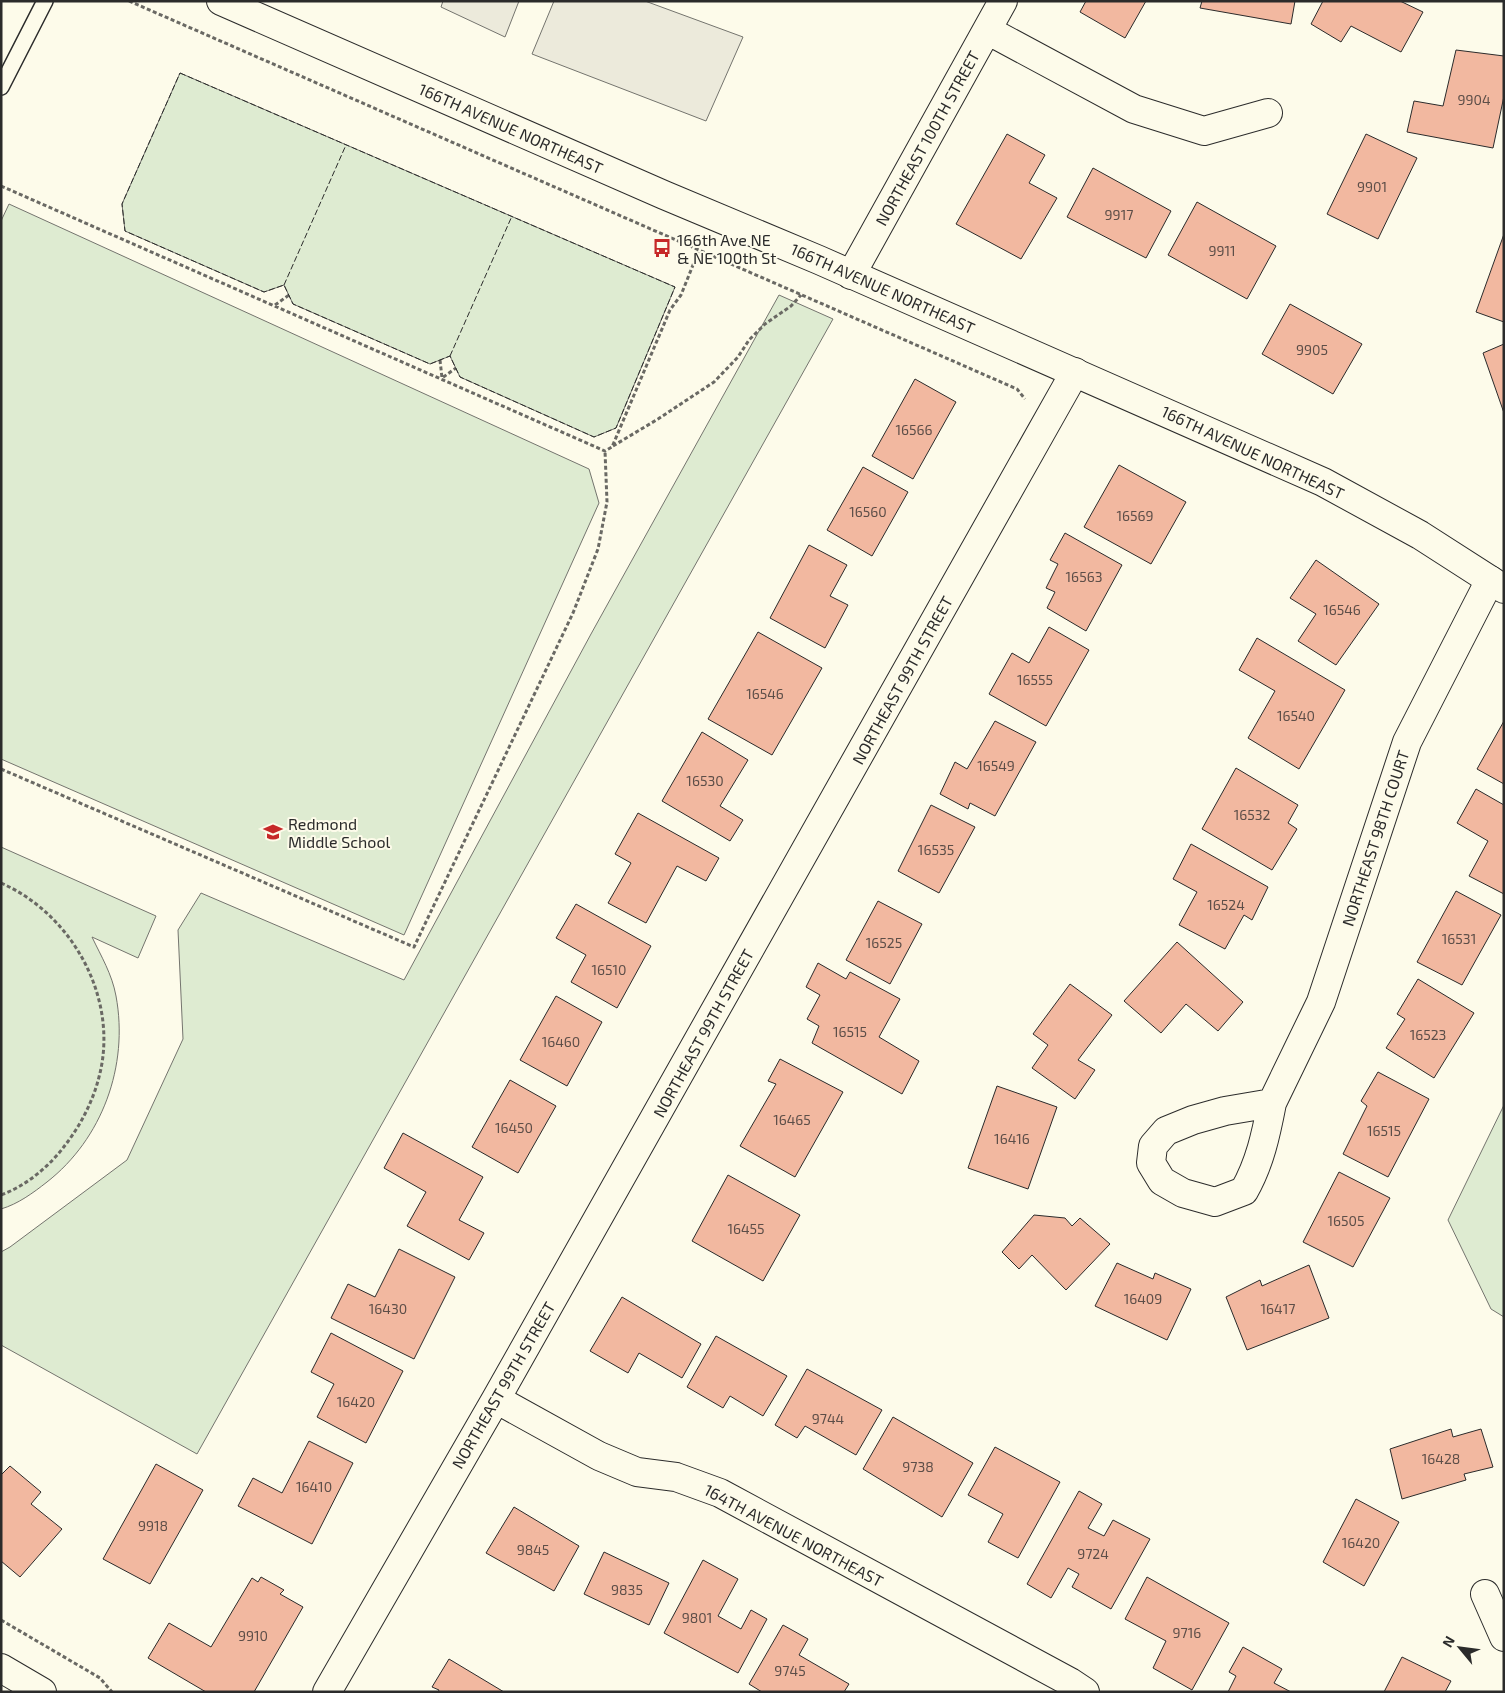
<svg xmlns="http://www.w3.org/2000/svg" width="1505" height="1693" font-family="'Exo 2',sans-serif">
	<rect width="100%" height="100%" fill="#fdfbea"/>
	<path fill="#deebd1" stroke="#74746e" d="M180,73L675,287L616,428L594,437L460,377L450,356L430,364L293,304L284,285L264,292L125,231L122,204Z
		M9,204L589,469L599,503L404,935L1,759V221Z
		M779,295L833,319L197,1454L1,1345V1252L10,1247L127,1160L183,1039L178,930L201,893L404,980L591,634Z
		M1,847L156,916L138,958L92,937C101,956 112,974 116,996C129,1066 102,1139 47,1182C33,1193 18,1204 1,1209Z
		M1504,1105V1317L1491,1309L1448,1220Z"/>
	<path fill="#eceadb" stroke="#74746e" d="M443,1H519L505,37L441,7Z
		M554,1H645L743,37L706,121L532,54Z"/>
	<path fill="#f2b8a0" stroke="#2b2b2b" d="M1086,1H1146L1125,38L1080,12Z
		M1202,1H1295L1291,24L1200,8Z
		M1323,1H1400L1423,12L1401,52L1351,26L1341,42L1311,24Z
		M1456,50L1504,56V96L1493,148L1407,132L1414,101L1443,106Z
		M1007,134L1045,155L1029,183L1057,198L1021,259L956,224Z
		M1366,134L1417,158L1378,239L1327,214Z
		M1093,168L1171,211L1146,258L1067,217Z
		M1197,202L1276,246L1247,299L1168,255Z
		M1504,234V322L1476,312Z
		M1290,304L1362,344L1333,394L1262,354Z
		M1504,344V413L1483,353Z
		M915,379L956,402L913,479L872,456Z
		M1119,465L1186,502L1151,564L1084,527Z
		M863,467L908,492L872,556L827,530Z
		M1065,533L1122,565L1086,631L1047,608L1055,592L1046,588L1058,564L1050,560Z
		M809,545L847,565L830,596L848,605L825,648L770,618Z
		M1316,560L1379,604L1336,665L1298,641L1316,614L1290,598Z
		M1049,627L1089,650L1046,726L989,694L1012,653L1029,663Z
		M758,632L822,668L772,755L708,719Z
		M1257,638L1345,690L1299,769L1248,738L1275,691L1239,670Z
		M995,721L1036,742L995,816L970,803L968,809L940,794L955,762L967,769Z
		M1504,721V784L1477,769Z
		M702,732L748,760L720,806L743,820L730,841L662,801Z
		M1236,768L1298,805L1288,823L1297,829L1272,870L1202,829Z
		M1476,789L1504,805V894L1469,876L1488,841L1457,823Z
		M931,805L975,827L939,893L898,871Z
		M638,813L719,858L706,881L677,866L646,923L608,903L631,863L615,854Z
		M1191,844L1268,887L1252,920L1244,915L1225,949L1179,925L1197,892L1173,879Z
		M1456,891L1501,915L1462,985L1417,962Z
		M878,901L922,924L890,984L846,960Z
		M576,904L651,946L617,1008L571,982L586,955L556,938Z
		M1177,942L1243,1002L1218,1031L1186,1004L1161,1033L1124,1001Z
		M818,963L846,979L850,972L900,999L879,1037L919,1061L902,1094L812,1043L819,1026L807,1019L820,995L806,987Z
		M1418,979L1474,1013L1434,1078L1386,1048L1405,1019L1397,1014Z
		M1070,984L1112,1015L1078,1060L1095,1070L1075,1099L1032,1068L1048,1045L1033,1034Z
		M556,996L602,1022L567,1086L520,1060Z
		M780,1059L843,1092L795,1177L740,1146L776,1084L768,1081Z
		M1378,1072L1429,1099L1388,1177L1343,1154L1367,1106L1361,1101Z
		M510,1080L556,1106L518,1173L472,1147Z
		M997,1086L1057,1107L1028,1189L968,1168Z
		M403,1133L483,1177L459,1220L484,1233L469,1260L407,1226L426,1192L384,1168Z
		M1339,1172L1390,1198L1353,1267L1303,1242Z
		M728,1175L800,1215L763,1281L692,1241Z
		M1034,1215L1065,1218L1072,1226L1080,1218L1110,1244L1066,1290L1032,1255L1019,1269L1002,1252Z
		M399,1249L455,1277L414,1359L331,1318L348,1284L375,1297Z
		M1117,1263L1153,1279L1155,1273L1191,1289L1167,1340L1095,1306Z
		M1309,1265L1329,1318L1247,1350L1226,1297L1260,1280L1262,1286Z
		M622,1297L701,1344L682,1378L639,1353L628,1373L590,1351Z
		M331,1333L403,1371L366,1443L317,1417L334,1384L311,1372Z
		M716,1336L787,1376L763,1416L730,1396L723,1408L687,1387Z
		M807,1369L882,1410L856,1455L805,1426L797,1438L775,1425Z
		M893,1417L973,1463L942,1517L863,1469Z
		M1451,1429L1453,1437L1481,1429L1493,1467L1464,1474L1466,1480L1402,1499L1390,1449Z
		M309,1441L353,1463L312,1544L238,1506L253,1478L282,1493Z
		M995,1447L1060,1482L1018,1558L988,1542L1003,1514L968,1495Z
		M156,1464L203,1490L150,1584L103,1559Z
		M10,1466L41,1492L31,1504L62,1529L20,1577L1,1561V1475Z
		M1079,1491L1102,1504L1088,1528L1104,1536L1113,1520L1150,1539L1111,1609L1072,1587L1079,1574L1068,1568L1051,1598L1027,1584Z
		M1356,1499L1399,1522L1364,1586L1323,1562Z
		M514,1507L579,1546L554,1591L486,1553Z
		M604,1552L669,1583L649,1625L584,1594Z
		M703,1560L738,1579L718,1616L741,1629L751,1610L767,1619L738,1673L664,1633Z
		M261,1577L284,1590L280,1594L303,1607L254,1692H206L148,1658L169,1623L211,1647L252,1578L258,1582Z
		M1147,1577L1229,1623L1192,1690L1153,1668L1166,1641L1125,1619Z
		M783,1625L808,1639L799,1655L849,1684L844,1692H762L749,1684Z
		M1243,1647L1282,1669L1274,1683L1291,1692H1228L1236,1676L1229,1672Z
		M1402,1657L1451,1681L1445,1692H1384Z
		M449,1659L504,1692H438L439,1690L432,1687Z"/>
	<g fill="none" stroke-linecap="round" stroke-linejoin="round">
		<g stroke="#2b2b2b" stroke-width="18">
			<path id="lane" d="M1,87L45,1"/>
		</g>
		<g stroke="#2b2b2b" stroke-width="30">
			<path id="street" d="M987,30L1134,109L1204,131L1268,113
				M851,275L1003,1
				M1272,1103C1266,1134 1260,1163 1244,1191L1215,1202L1183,1193L1162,1181L1151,1163L1153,1146L1166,1131L1193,1120L1225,1111L1272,1103L1321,1002L1407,742L1490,580
				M496,1399L599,1456L637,1472L676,1477L720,1493L1070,1682L1085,1692
				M1485,1594L1504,1637
				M1,1668L42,1692
				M327,1692L496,1399L1075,372"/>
		</g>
		<g stroke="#2b2b2b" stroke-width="30">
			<path id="secondary" d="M221,1L664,195L819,260L1323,482L1420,535L1504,589"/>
		</g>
		<path stroke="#6a6964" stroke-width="3" stroke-dasharray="4 2.5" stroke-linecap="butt" d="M129,1L1017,389L1025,399
			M1,186L605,451L612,447L670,310L681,295L699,250
			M275,305L289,295
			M440,360L442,378L456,368
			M613,446L658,419L714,382L738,357L749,340L765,324L791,306L801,295
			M1,769L414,947L573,613L598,549L607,502L605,451
			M1,883C72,914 118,997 100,1073C94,1099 82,1123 66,1144C50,1166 26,1186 1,1195
			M1,1620L100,1678L112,1692"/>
		<use href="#lane" stroke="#fdfbea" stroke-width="15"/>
		<use href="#street" stroke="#fdfbea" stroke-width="28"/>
		<use href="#secondary" stroke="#fdfbea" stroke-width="28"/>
		<path stroke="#2b2b2b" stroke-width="1" stroke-dasharray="6 2.5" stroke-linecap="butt" d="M180,73L675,287L616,428L594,437L460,377L450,356L430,364L293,304L284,285L264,292L125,231L122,204Z
			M284,285L346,145
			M450,356L512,216"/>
	</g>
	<defs>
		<g id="bus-bare" transform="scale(1.5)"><path d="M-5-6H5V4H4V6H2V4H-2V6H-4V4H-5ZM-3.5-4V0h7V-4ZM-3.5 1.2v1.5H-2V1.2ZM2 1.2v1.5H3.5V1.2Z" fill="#c62828" stroke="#fdfbea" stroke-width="2.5" paint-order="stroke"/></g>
		<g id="school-bare" transform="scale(1.5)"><path d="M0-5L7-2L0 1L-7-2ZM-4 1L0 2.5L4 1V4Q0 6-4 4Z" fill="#c62828" stroke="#fdfbea" stroke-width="2.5" paint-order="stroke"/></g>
	</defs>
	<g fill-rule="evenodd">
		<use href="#bus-bare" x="662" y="248"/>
		<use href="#school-bare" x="273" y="832"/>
	</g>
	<g text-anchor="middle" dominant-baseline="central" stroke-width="4" stroke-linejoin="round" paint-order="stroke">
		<g font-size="14" fill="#5d4e48">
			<text x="1474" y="99">9904</text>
			<text x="1372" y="186">9901</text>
			<text x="1119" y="214">9917</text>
			<text x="1222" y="250">9911</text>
			<text x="1312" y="349">9905</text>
			<text x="914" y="429">16566</text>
			<text x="868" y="511">16560</text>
			<text x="1135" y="515">16569</text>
			<text x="1084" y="576">16563</text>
			<text x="1342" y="609">16546</text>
			<text x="1035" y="679">16555</text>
			<text x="765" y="693">16546</text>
			<text x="1296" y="715">16540</text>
			<text x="996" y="765">16549</text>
			<text x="705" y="780">16530</text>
			<text x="1252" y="814">16532</text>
			<text x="936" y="849">16535</text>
			<text x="1226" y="904">16524</text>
			<text x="1459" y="938">16531</text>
			<text x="884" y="942">16525</text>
			<text x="609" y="969">16510</text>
			<text x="850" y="1031">16515</text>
			<text x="1428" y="1034">16523</text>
			<text x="561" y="1041">16460</text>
			<text x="792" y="1119">16465</text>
			<text x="514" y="1127">16450</text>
			<text x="1384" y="1130">16515</text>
			<text x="1012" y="1138">16416</text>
			<text x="1346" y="1220">16505</text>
			<text x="746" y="1228">16455</text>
			<text x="1143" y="1298">16409</text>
			<text x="388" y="1308">16430</text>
			<text x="1278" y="1308">16417</text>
			<text x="356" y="1401">16420</text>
			<text x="828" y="1418">9744</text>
			<text x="1441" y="1458">16428</text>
			<text x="918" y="1466">9738</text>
			<text x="314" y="1486">16410</text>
			<text x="153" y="1525">9918</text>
			<text x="1361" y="1542">16420</text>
			<text x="533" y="1549">9845</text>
			<text x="1093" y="1553">9724</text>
			<text x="627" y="1589">9835</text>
			<text x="697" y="1617">9801</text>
			<text x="1187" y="1632">9716</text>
			<text x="253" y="1635">9910</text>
			<text x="790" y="1670">9745</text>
		</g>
		<g font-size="16" fill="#2b2b2b" stroke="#fdfbea">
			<text transform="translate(511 128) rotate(24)">166TH AVENUE NORTHEAST</text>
			<text transform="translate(927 138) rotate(-61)">NORTHEAST 100TH STREET</text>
			<text transform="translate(883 288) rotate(24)">166TH AVENUE NORTHEAST</text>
			<text transform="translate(1253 452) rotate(25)">166TH AVENUE NORTHEAST</text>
			<text transform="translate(902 680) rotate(-61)">NORTHEAST 99TH STREET</text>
			<text transform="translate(1375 838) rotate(-72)">NORTHEAST 98TH COURT</text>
			<text transform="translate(703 1033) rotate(-61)">NORTHEAST 99TH STREET</text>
			<text transform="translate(503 1385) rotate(-60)">NORTHEAST 99TH STREET</text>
			<text transform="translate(794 1535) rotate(28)">164TH AVENUE NORTHEAST</text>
		</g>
		<g font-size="16" fill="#2b2b2b" stroke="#fdfbea" text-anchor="start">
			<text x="677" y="239">166th Ave NE<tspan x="677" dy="18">&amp; NE 100th St</tspan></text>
			<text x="288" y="823">Redmond<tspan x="288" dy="18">Middle School</tspan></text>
		</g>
	</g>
	<rect width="1505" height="1693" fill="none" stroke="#2b2b2b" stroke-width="5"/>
	<g transform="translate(1460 1648) rotate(299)" stroke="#fdfbea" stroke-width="4" paint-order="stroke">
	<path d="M0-4L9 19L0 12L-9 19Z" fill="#2b2b2b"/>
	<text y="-8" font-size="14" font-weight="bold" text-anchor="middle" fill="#2b2b2b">N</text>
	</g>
</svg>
